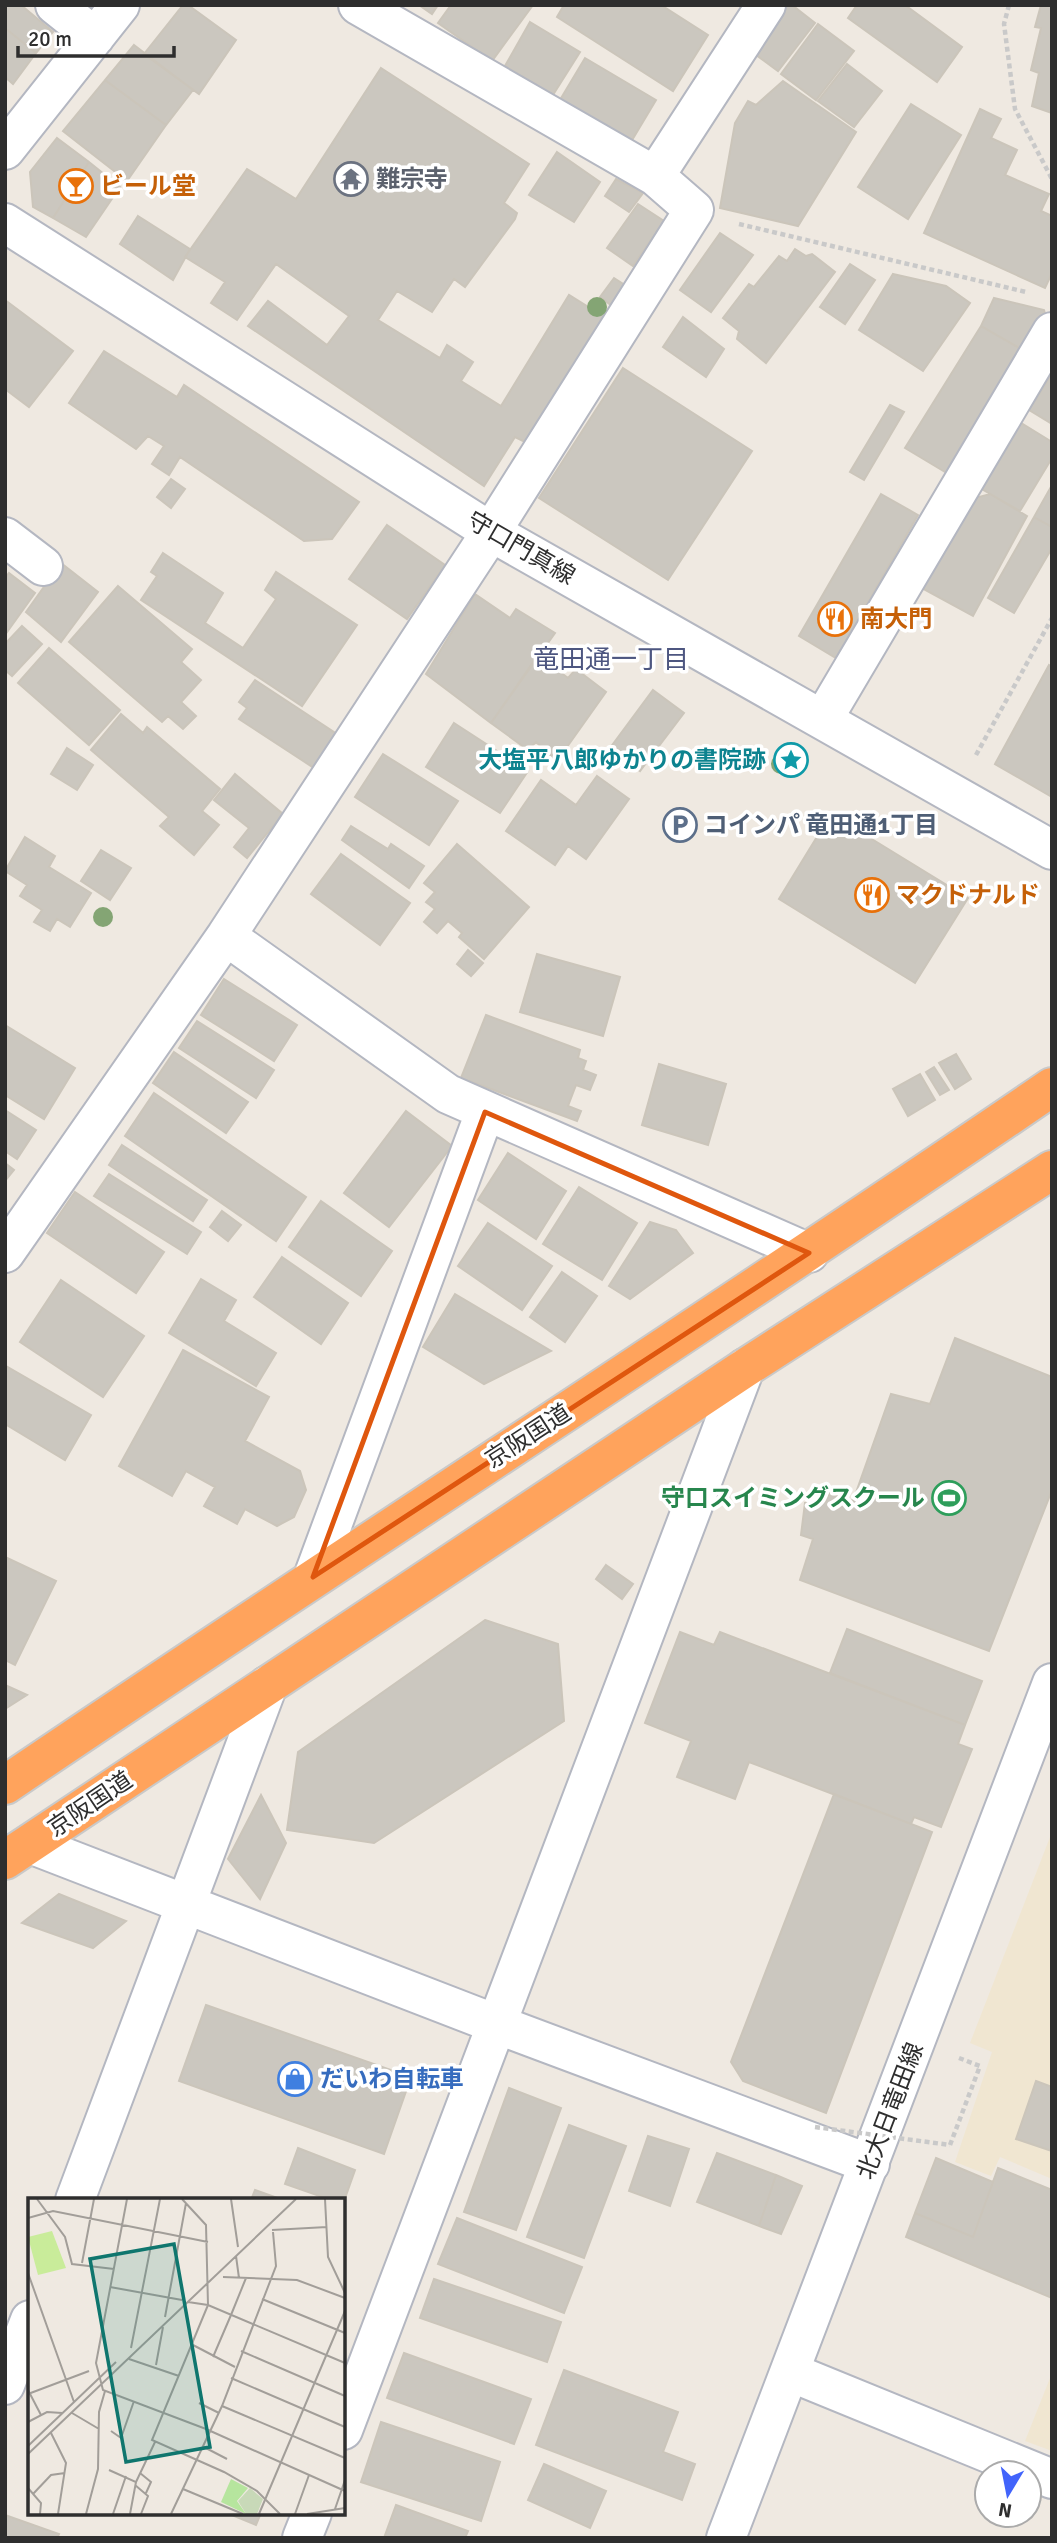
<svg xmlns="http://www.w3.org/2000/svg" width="1057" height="2543" font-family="Signika,'Noto Sans JP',sans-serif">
	<rect width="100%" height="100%" fill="#efe9e1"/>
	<path fill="#f0e6d1" d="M1052,1832V2179L1000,2157L991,2176L955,2162L992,2052L970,2043Z
		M1052,2373V2451L1025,2441Z"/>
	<path fill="#cbc7bf" stroke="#cbc5ba" stroke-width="2" d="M5,5H21L53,32L36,53L5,28Z
		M183,5H188L236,40L199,94L144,54Z
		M419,5H438L432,14Z
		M451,5H533L492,61L438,23Z
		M564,5H661L708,35L673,91L557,17Z
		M787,5H792L815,23L778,71L752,52Z
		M857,5H905L962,47L937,82L848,18Z
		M1041,5H1052V113L1032,106L1039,73L1031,70L1041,28L1035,27Z
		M530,22L580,52L553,95L505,66Z
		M818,24L854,51L816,100L781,74Z
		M5,28L36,53L13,84L5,77Z
		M134,45L193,90L166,125L105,80Z
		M585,58L656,100L631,142L560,100Z
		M847,64L882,91L854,127L818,101Z
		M381,68L529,164L504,203L517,213L515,219L465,287L454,279L432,312L397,291L378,320L440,358L447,345L473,362L461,381L501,406L569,295L606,318L525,442L515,437L484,486L248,326L268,301L327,345L349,316L276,264L237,320L211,303L225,282L185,257L247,169L296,199Z
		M105,80L166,125L127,181L63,131Z
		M783,81L856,132L798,226L720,208L735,123L748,101L756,105Z
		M911,104L961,135L908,219L858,187Z
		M980,109L1001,119L991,138L1017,150L1005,175L1049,194L1041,211L1052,216V273L1045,288L924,233Z
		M57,138L89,162L53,218L33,207L30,172Z
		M557,152L600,182L574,222L529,195Z
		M89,162L120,187L86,237L53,218Z
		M616,179L643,193L629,212L605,196Z
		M638,204L664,221L633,266L607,248Z
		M138,216L190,249L173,280L120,244Z
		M720,233L753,255L711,312L680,290Z
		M795,249L806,256L812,254L835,272L766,363L737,339L739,331L723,318L749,284L754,287L779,256L787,261Z
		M850,264L875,280L845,324L820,307Z
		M893,274L946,286L970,303L923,371L859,330Z
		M614,278L628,287L615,308L600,297Z
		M994,298L1044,310L1047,320L1028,353L981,326Z
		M5,300L73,351L29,407L5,389Z
		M683,317L724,349L706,377L663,347Z
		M981,326L1028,353L950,475L905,448Z
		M104,351L177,397L184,385L359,502L332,539L304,541L180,457L169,475L152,464L164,446L148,436L136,449L69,403Z
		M623,368L752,451L668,580L539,498Z
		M1052,374V424L1029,410Z
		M890,405L904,412L864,480L850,472Z
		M1018,421L1052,442V458L1020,511L978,487Z
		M171,479L185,489L171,508L157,497Z
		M1052,485V527L1034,517Z
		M881,494L918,515L836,658L799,636Z
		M990,494L1027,516L973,616L920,587L964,501Z
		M1034,517L1052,527V548L1014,613L988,598Z
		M387,525L445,565L407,619L349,579Z
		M163,553L223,593L205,623L243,648L276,599L265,590L276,572L357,625L302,706L141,600L157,576L151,572Z
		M61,563L98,592L61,642L26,612Z
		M9,573L35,593L5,635V578Z
		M118,586L192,649L181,662L201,680L181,702L196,716L183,729L168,716L162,722L69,642Z
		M475,594L510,618L516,609L555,633L491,723L426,674Z
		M22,626L42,644L12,676L5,670V644Z
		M49,648L120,710L89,745L18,683Z
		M538,655L568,678L576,669L606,692L557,761L536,742L528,750L491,723Z
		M1049,665L1052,667V797L995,764Z
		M255,680L337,734L314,768L239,719L247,708L239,702Z
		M653,690L684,713L640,771L610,748Z
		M121,714L143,733L147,727L220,789L202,811L219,825L194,855L160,826L169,817L91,750Z
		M454,723L528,771L500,813L426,767Z
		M67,748L93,765L77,790L51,774Z
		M383,754L458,801L429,845L355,797Z
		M235,774L283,814L247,858L234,847L249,828L214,800Z
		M597,776L629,799L586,859L568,846L555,865L506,831L541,780L576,805Z
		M831,814L968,898L915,983L779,899Z
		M351,826L388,849L391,844L424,866L409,888L342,840Z
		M25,837L55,856L49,867L91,893L70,927L57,919L50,931L34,922L42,910L20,896L27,885L5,871Z
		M457,844L529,907L484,959L459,937L462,933L448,921L437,933L424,922L435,909L426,902L435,892L424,883Z
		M101,850L131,868L110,900L81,881Z
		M341,854L410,903L380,945L311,894Z
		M468,950L483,963L471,976L457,964Z
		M537,954L620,977L603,1036L520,1012Z
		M224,979L297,1025L274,1061L201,1015Z
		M486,1015L580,1050L578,1058L586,1061L583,1070L596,1075L590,1090L576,1085L568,1106L581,1111L577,1121L461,1078Z
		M197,1021L274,1070L256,1098L179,1048Z
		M5,1025L75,1068L44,1119L5,1095Z
		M174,1052L248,1102L226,1133L153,1083Z
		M956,1054L971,1079L955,1089L939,1063Z
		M659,1064L726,1084L708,1145L642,1125Z
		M934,1067L949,1090L940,1095L926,1072Z
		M920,1074L935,1100L908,1116L893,1089Z
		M154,1093L306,1197L276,1241L125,1136Z
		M5,1110L36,1130L17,1159L5,1151Z
		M406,1111L452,1146L389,1227L344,1193Z
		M122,1145L207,1200L193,1221L109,1165Z
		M508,1153L566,1191L536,1239L478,1200Z
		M5,1163L14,1170L5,1181Z
		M109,1174L201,1232L187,1254L94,1196Z
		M579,1187L637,1223L602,1280L543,1244Z
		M75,1192L164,1252L136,1293L47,1233Z
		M321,1201L392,1251L361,1296L289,1247Z
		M222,1211L241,1225L228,1241L210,1227Z
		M650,1222L676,1230L693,1253L630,1299L609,1286Z
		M488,1223L552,1266L522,1310L458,1266Z
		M282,1257L348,1303L321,1344L254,1297Z
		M562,1272L597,1296L565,1342L530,1317Z
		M201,1279L236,1300L224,1321L276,1353L256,1386L169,1333Z
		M61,1280L144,1336L103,1397L20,1342Z
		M455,1294L551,1351L484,1384L423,1347Z
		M955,1338L1052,1377V1490L989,1651L800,1580L813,1539L801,1535L805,1503L825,1502L830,1493L853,1501L891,1394L930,1404Z
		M183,1350L269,1397L245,1441L300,1471L306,1490L294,1517L277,1526L245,1509L237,1524L204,1506L215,1487L186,1471L172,1496L119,1466Z
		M6,1366L91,1415L65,1460L5,1424Z
		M5,1557L56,1581L15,1665L5,1660Z
		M606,1565L633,1584L622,1599L596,1579Z
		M485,1620L558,1644L564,1721L374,1843L287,1830L298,1752Z
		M847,1629L982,1681L965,1725L830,1673Z
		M680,1632L714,1645L720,1632L965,1725L958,1744L972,1749L941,1827L914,1817L911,1824L749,1762L735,1799L677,1777L691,1741L645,1723Z
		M5,1685L27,1695L5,1709Z
		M834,1794L932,1832L826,2113L743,2081L731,2062Z
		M261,1795L286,1843L260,1899L228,1859Z
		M59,1894L126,1921L93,1948L22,1923Z
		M206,2005L411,2077L384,2154L179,2081Z
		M1036,2081L1052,2087V2151L1016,2139Z
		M509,2088L561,2108L516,2230L464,2212Z
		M569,2125L626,2146L584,2258L527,2237Z
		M648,2136L689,2149L670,2206L629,2191Z
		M298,2148L355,2170L343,2204V2200H331L285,2184Z
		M717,2153L776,2175L759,2226L697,2202Z
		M936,2158L993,2182L973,2237L915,2213Z
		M998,2168L1052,2190V2298L906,2237L915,2213L973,2237Z
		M776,2175L802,2186L781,2234L759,2226Z
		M255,2190L283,2200H251Z
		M457,2218L582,2267L564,2313L438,2264Z
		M434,2279L561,2322L547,2362L420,2318Z
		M404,2353L531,2399L514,2444L387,2398Z
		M564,2370L678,2412L663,2452L695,2464L682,2500L536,2445Z
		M381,2422L500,2462L481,2521L361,2482Z
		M544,2464L606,2491L590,2528L528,2500Z
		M396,2505L468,2531L465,2538H384Z
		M227,2513H261L256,2525Z
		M5,2515L59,2534L57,2538H5Z"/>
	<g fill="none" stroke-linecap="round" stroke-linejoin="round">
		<g stroke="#b4b7c1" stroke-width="42">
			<path id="street" d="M55,5L95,37
				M5,150L120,5
				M655,176L766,5
				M5,537L43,566
				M823,719L1052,332
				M226,936L448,1094L809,1253
				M5,1253L226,936L491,532L694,210L655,176L358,5
				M313,1577L485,1112
				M30,1844L496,2024L870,2164
				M75,2200L268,1685
				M790,2372L1052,2479
				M5,2385L30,2320
				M343,2430L745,1368
				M302,2538L312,2513"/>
		</g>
		<g stroke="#b4b7c1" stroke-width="42">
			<path id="secondary" d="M5,223L491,532L1052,850
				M726,2538L1052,1683"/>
		</g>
		<g stroke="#c9c9c9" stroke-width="42">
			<path id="highway" d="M5,1785C352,1550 705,1324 1052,1087
				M5,1860L745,1368L1052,1170"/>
		</g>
		<path stroke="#c9c9c9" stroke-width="4.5" stroke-dasharray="5 3.5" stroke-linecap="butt" d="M1009,5L1004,24L1015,109L1052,179
			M739,224L1026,292
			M976,755L1052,618
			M950,2145L980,2066L959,2058"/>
		<use href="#street" stroke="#fff" stroke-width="38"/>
		<use href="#secondary" stroke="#fff" stroke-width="38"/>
		<use href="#highway" stroke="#ffa35c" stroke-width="38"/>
		<path stroke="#c9c9c9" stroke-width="4.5" stroke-dasharray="5 3.5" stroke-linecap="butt" d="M815,2127L950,2145"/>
	</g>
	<g fill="#84a574">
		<circle cx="597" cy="307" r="10"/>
		<circle cx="781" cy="764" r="10"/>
		<circle cx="103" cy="917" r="10"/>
	</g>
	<path fill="none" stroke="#df570e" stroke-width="5" stroke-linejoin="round" d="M485,1112L809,1253L313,1577Z"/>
	<defs>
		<g id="temple-ring" transform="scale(1.75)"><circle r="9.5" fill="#fff" stroke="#6b7280" stroke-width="1.5"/><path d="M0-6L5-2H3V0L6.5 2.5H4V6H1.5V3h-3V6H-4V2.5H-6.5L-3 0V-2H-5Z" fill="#6b7280"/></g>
		<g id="bar-ring" transform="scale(1.75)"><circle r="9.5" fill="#fff" stroke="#e8710a" stroke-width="1.5"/><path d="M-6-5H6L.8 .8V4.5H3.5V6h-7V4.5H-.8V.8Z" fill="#e8710a"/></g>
		<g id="restaurant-ring" transform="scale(1.75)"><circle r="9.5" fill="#fff" stroke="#e8710a" stroke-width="1.5"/><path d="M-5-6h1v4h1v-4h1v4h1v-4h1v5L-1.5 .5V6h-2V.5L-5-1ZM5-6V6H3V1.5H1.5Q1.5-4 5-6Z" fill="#e8710a"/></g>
		<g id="sight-ring" transform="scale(1.75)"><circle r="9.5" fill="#fff" stroke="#0f9aa8" stroke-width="1.5"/><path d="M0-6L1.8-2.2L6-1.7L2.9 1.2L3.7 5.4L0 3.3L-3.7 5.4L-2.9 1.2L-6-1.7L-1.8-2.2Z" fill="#0f9aa8"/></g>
		<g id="parking-ring" transform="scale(1.75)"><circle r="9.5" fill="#fff" stroke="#5c6f8a" stroke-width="1.5"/><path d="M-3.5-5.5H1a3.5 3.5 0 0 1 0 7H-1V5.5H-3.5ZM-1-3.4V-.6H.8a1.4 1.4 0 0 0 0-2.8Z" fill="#5c6f8a"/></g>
		<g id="stadium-ring" transform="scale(1.75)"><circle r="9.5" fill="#fff" stroke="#2e9e5b" stroke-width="1.5"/><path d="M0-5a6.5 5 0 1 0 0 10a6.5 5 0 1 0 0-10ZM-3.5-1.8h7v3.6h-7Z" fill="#2e9e5b"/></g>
		<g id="shop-ring" transform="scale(1.75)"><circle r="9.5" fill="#fff" stroke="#3f7fe0" stroke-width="1.5"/><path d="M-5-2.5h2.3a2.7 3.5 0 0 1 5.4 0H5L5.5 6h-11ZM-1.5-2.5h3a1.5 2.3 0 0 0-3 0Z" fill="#3f7fe0"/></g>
	</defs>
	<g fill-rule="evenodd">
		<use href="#temple-ring" x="351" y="179"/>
		<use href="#bar-ring" x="76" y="186"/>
		<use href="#restaurant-ring" x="835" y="619"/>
		<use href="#sight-ring" x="791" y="760"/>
		<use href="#parking-ring" x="680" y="825"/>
		<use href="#restaurant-ring" x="872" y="895"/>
		<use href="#stadium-ring" x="949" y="1498"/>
		<use href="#shop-ring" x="295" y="2079"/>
	</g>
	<g text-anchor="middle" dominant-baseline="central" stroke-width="7" stroke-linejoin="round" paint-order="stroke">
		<g font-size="24" font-weight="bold" fill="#5b616d" stroke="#fff" text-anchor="start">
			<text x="376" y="179">難宗寺</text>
		</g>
		<g font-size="24" font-weight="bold" fill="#c56008" stroke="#fff" text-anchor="start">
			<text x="100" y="186">ビール堂</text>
			<text x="860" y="619">南大門</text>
			<text x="896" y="895">マクドナルド</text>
		</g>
		<g font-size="24" fill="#2e2e2e" stroke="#fff">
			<text transform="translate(521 548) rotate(30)">守口門真線</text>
			<text transform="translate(528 1436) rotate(-33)">京阪国道</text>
			<text transform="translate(90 1804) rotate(-34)">京阪国道</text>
			<text transform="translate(890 2111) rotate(-69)">北大日竜田線</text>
		</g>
		<g font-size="24" font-weight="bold" fill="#0d838f" stroke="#fff" text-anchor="end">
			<text x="766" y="760">大塩平八郎ゆかりの書院跡</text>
		</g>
		<g font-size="24" font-weight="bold" fill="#4e5e75" stroke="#fff" text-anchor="start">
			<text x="704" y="825">コインパ 竜田通1丁目</text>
		</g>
		<g font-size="24" font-weight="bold" fill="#27864d" stroke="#fff" text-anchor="end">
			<text x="925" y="1498">守口スイミングスクール</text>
		</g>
		<g font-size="24" font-weight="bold" fill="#366cbe" stroke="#fff" text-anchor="start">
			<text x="320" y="2079">だいわ自転車</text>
		</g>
		<g font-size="26" fill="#4d5680" stroke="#fff">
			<text x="611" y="660">竜田通一丁目</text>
		</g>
	</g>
	<g transform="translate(28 2198)">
		<rect width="317" height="317" fill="#efe9e1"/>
		<path d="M203,281L220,290L209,303L218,316L193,304Z" fill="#b6e59e"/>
		<path d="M222,290L235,301L229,316H218L210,303Z" fill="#c8d9b8"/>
		<path d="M24,33L38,70L10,77L0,39Z" fill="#c9ec9a"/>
		<path fill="none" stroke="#a29e99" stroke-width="2" d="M9,1L37,39L44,66L86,71M99,1L68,165L75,192L178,231L317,293M154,1L178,27L180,107L124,242L196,274L229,293L252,316M203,1L210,49M297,1L300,59L317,95M0,20L25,13L180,44M244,32L299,29M208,58L211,80M54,65L66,1M0,75L46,204M195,79L269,82L317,100M82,89L154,102M234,101L317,135M160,104L180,107L317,165M203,117L218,80M137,119L158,5M165,147L207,169M103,150L132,1M213,153L317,198M185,159L203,117M101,161L151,178M128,167L135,129M203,180L317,229M0,192L13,217M0,196L61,173M171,205L191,215M194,208L317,260M44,215L71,231M0,224L19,214L34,215M83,233L93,240L106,203M23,235L38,265L30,316M0,248L88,164M174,248L199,261M0,256L268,1M81,272L108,284L102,316M112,275L123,284L118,295M108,284L127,244M107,287L120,298L113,316M0,290L13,305L12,316M155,291L215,316M5,296L23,277L37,275M307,311L317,282M58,316L70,271L71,214L77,193M85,316L98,278M143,316L194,208L248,68L245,34M231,316L317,113M267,316L281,277M279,316L317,310"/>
		<path fill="#0f766e" fill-opacity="0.15" stroke="#0f766e" stroke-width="3.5" d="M146,46L182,249L98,264L62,61Z"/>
		<rect width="317" height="317" fill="none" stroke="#2e2e2e" stroke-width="3.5"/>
	</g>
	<rect width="1057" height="2543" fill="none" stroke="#2e2e2e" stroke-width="14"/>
	<g transform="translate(1008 2494) rotate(190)"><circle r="33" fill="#ffffff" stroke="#ababab" stroke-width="2"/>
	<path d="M0-5L12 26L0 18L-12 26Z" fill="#4264fb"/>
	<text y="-10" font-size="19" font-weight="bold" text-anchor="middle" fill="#2e2e2e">N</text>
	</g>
	<path d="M18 46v10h156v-10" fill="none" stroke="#2e2e2e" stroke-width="3.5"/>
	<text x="28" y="46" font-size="21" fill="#2e2e2e" stroke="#ffffff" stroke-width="5" paint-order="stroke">20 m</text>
</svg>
